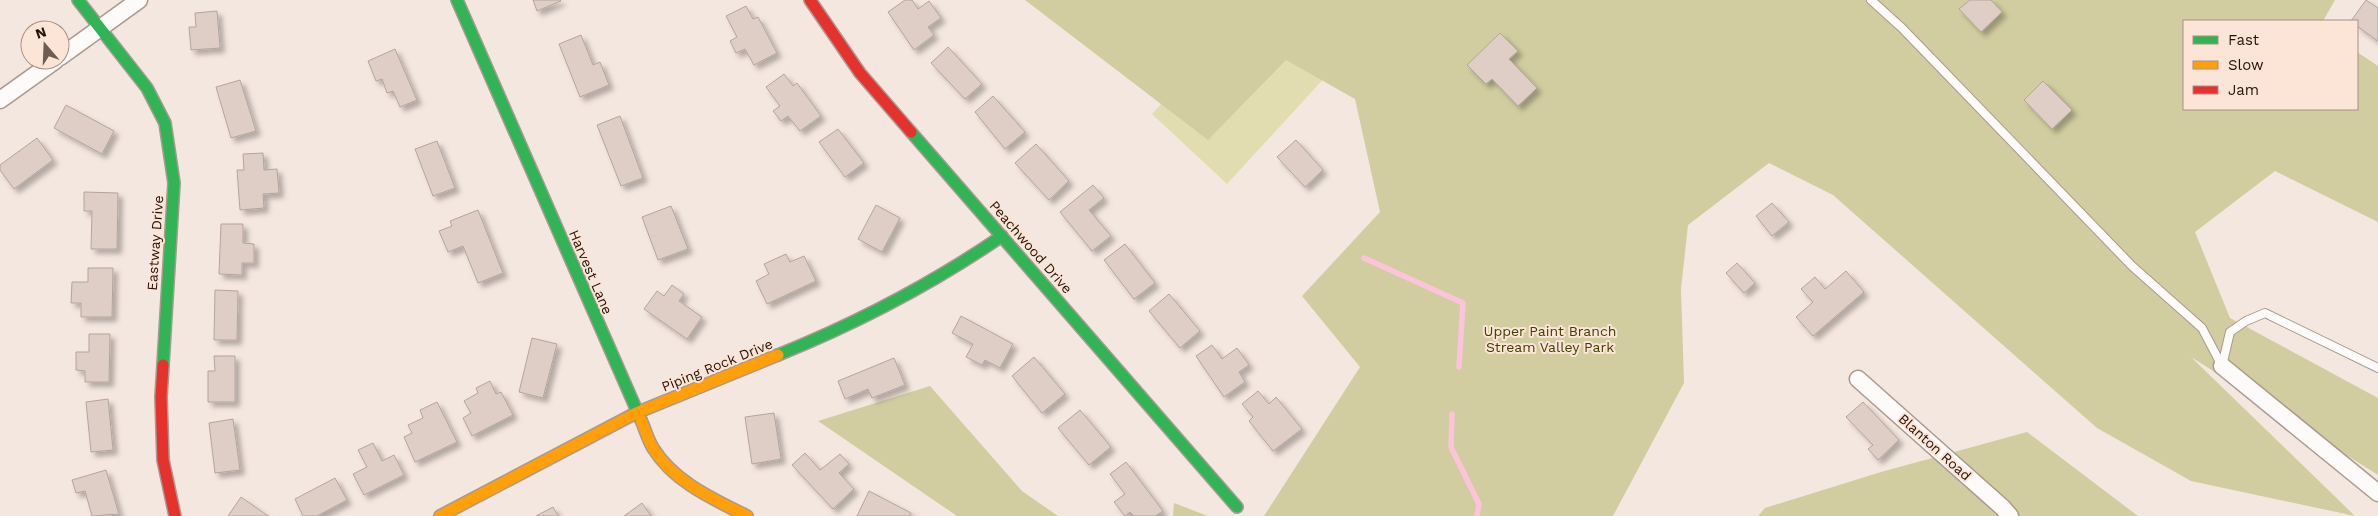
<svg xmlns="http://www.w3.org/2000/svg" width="2378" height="516" font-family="'Work Sans',sans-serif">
	<defs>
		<filter id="shadow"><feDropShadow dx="4.5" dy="4.5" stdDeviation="2.5" flood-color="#0004"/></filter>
	</defs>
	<rect width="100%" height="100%" fill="#f4e7df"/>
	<path fill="#e2ddb1" d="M1256,0H1396L1227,184L1152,114Z"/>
	<path fill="#d1cda0" d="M1025,0H2335L2323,21H2184V109H2357V52L2378,66V222L2275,171L2195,232L2230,318L2378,398V475L2191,357L2355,516L2191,481L2097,428L1833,195L1769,163L1688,225L1681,289L1684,383L1613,516H1264L1360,367L1302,296L1380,212L1355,99L1286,60L1208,140Z
		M930,386L1022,491L1058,516H957L818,421Z
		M2027,432L2138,516H1758L1765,508L1881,472Z
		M1174,503L1208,516H1173Z"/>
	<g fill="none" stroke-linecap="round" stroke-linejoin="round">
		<path stroke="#fcc4da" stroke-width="5.5" d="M1364,258L1463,303L1459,367
			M1452,414L1451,447L1479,504L1477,516"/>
	</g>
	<path fill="#dfcec5" stroke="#b5a49b" filter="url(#shadow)" d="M533,0H560L561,1L537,11Z
		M905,0H912L918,9L929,1L941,18L928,27L934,35L914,50L888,12Z
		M1970,0H1991L2002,12L1981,32L1959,9Z
		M2366,0L2378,8V41L2357,26V21H2351Z
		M746,6L753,19L758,17L777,53L754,65L745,49L736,53L730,41L737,37L726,16Z
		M217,11L220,48L191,50L189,27H196L195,13Z
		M1500,33L1518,51L1509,59L1537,88L1518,106L1492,79L1486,84L1467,65Z
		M581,35L593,65L600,62L609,85L580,97L559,44Z
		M948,47L982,84L965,99L931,63Z
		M395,49L417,100L400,107L393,91L387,93L382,79L376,81L368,61Z
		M784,74L793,86L797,83L821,116L800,131L788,116L781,121L773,111L780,106L766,87Z
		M240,80L256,131L231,138L216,87Z
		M2043,81L2072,110L2052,129L2024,100Z
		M993,96L1025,132L1005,149L975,112Z
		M66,105L114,131L102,154L54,128Z
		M620,116L643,178L621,186L597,125Z
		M838,129L864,163L845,177L819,142Z
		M37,138L53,160L14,189L0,170V165Z
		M1296,140L1323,170L1305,187L1277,157Z
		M437,141L455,188L433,196L415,149Z
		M1036,144L1069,181L1049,200L1015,163Z
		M263,153L264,170L277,169L279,193L263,194L264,208L240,210L237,170H244L243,154Z
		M1093,185L1104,198L1089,210L1111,236L1092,251L1060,212Z
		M84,192L118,193L117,249H91L92,211H84Z
		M1772,203L1789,222L1772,236L1756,216Z
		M876,205L900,218L882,252L858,239Z
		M671,206L688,249L658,260L642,217Z
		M478,210L503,273L478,283L463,246L448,252L439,231L452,226L450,221Z
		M221,224H243V243L254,244V263H242V275L219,274Z
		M1125,244L1155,283L1134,299L1104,260Z
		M786,254L790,262L804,256L816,281L767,304L756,281L769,274L764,264Z
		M1737,263L1755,283L1744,293L1726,273Z
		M88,268H113L112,317H81V303H71L72,282H88Z
		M1846,271L1864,292L1813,336L1796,317L1813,302L1801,289L1815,277L1825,289Z
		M672,285L684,294L679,301L702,317L687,339L644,309L657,291L664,296Z
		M215,290L238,291L237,340H214Z
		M1169,294L1200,331L1180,348L1149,311Z
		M961,316L1013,344L1000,368L985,360L982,365L966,357L973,344L952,333Z
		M89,334H110L109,382H85V371L76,370V352H89Z
		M532,338L557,344L543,398L519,392Z
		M1212,345L1222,359L1237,348L1249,365L1239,372L1245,382L1224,397L1196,356Z
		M214,356H235V402H208V371H215Z
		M1034,357L1065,394L1042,413L1012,376Z
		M894,358L905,385L872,398L868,389L845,399L838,381Z
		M490,381L496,394L501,392L513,415L472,436L463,418L471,413L464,401L478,393L476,388Z
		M1258,391L1269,404L1276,397L1302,429L1273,451L1249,421L1253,417L1242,404Z
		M108,399L113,450L91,452L86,402Z
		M437,402L457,442L415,462L404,437L412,433L408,425L423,418L420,410Z
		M1863,402L1899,440L1878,460L1868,449L1873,445L1846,417Z
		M1080,410L1111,447L1089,465L1058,428Z
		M774,413L781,459L752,464L745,417Z
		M233,419L240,470L215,473L209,423Z
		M373,443L382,461L394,455L404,475L364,495L353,474L367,467L358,450Z
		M805,453L820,470L840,454L849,464L839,473L854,489L833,509L792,465Z
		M1126,462L1163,511L1155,516H1134L1130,512L1125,516L1114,502L1125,494L1110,474Z
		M106,470L119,514L92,516L85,491L76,493L72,480Z
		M335,478L347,500L317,516H303L295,499Z
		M869,491L911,513L909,516H857Z
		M241,497L268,516H228Z
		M642,503L651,516H624Z
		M553,507L558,516H536Z"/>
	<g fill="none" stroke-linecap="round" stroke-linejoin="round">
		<g stroke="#a99990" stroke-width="10">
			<path id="lane" d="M1871,0L1902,28L2132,266L2202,328L2222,366
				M2222,366L2230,332L2246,321L2265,313L2378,368"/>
		</g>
		<g stroke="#a99990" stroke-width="19">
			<path id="street" d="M60,57L139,0
				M0,100L56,60
				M2222,366L2378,493
				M1858,379L2002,507L2010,516"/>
		</g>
		<g stroke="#a99990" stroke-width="14">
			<path id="fast" d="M78,0L147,88L165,123L174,183L163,365
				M457,0L641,420
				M911,132L1237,507
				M778,355C857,323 932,284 1002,236"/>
		</g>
		<g stroke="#a99990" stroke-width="14">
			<path id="slow" d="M641,420C645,429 648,440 653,448C674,482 713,499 747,516
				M440,516L636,413L778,355"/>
		</g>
		<g stroke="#a99990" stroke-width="14">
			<path id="jam" d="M810,0L860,73L911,132
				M163,365L161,397L163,460L175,516"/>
		</g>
		<use href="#lane" stroke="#fdfbfa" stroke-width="8"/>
		<use href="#street" stroke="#fdfbfa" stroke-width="16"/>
		<use href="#fast" stroke="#30b455" stroke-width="11"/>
		<use href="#slow" stroke="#ff9f0a" stroke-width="11"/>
		<use href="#jam" stroke="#e5322d" stroke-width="11"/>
	</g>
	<g text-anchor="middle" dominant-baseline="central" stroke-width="4" stroke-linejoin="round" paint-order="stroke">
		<g font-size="14" fill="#271207" stroke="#fce4d7">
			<text transform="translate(155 243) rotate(-86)">Eastway Drive</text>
			<text transform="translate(1031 247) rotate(49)">Peachwood Drive</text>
			<text transform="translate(591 272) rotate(67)">Harvest Lane</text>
			<text transform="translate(717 365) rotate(-22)">Piping Rock Drive</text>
			<text transform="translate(1935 447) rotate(42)">Blanton Road</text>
		</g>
		<g font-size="14" fill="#3f3f03" stroke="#fce4d7">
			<text x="1550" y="331">Upper Paint Branch<tspan x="1550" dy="16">Stream Valley Park</tspan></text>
		</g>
	</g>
	<rect x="2183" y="20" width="175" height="90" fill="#fce4d7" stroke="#a79084"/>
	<rect x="2193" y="36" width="25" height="8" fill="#30b455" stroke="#a79084"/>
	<text x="2228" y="45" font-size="15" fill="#271207">Fast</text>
	<rect x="2193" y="61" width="25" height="8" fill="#ff9f0a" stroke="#a79084"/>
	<text x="2228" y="70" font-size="15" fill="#271207">Slow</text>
	<rect x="2193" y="86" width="25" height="8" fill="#e5322d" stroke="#a79084"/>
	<text x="2228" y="95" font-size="15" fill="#271207">Jam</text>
	<g transform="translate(45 45) rotate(341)"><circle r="24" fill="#fce4d7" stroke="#a79084"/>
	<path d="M0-4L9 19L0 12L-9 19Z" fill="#6f5d53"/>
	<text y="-8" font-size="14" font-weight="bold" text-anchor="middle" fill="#271207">N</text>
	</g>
</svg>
